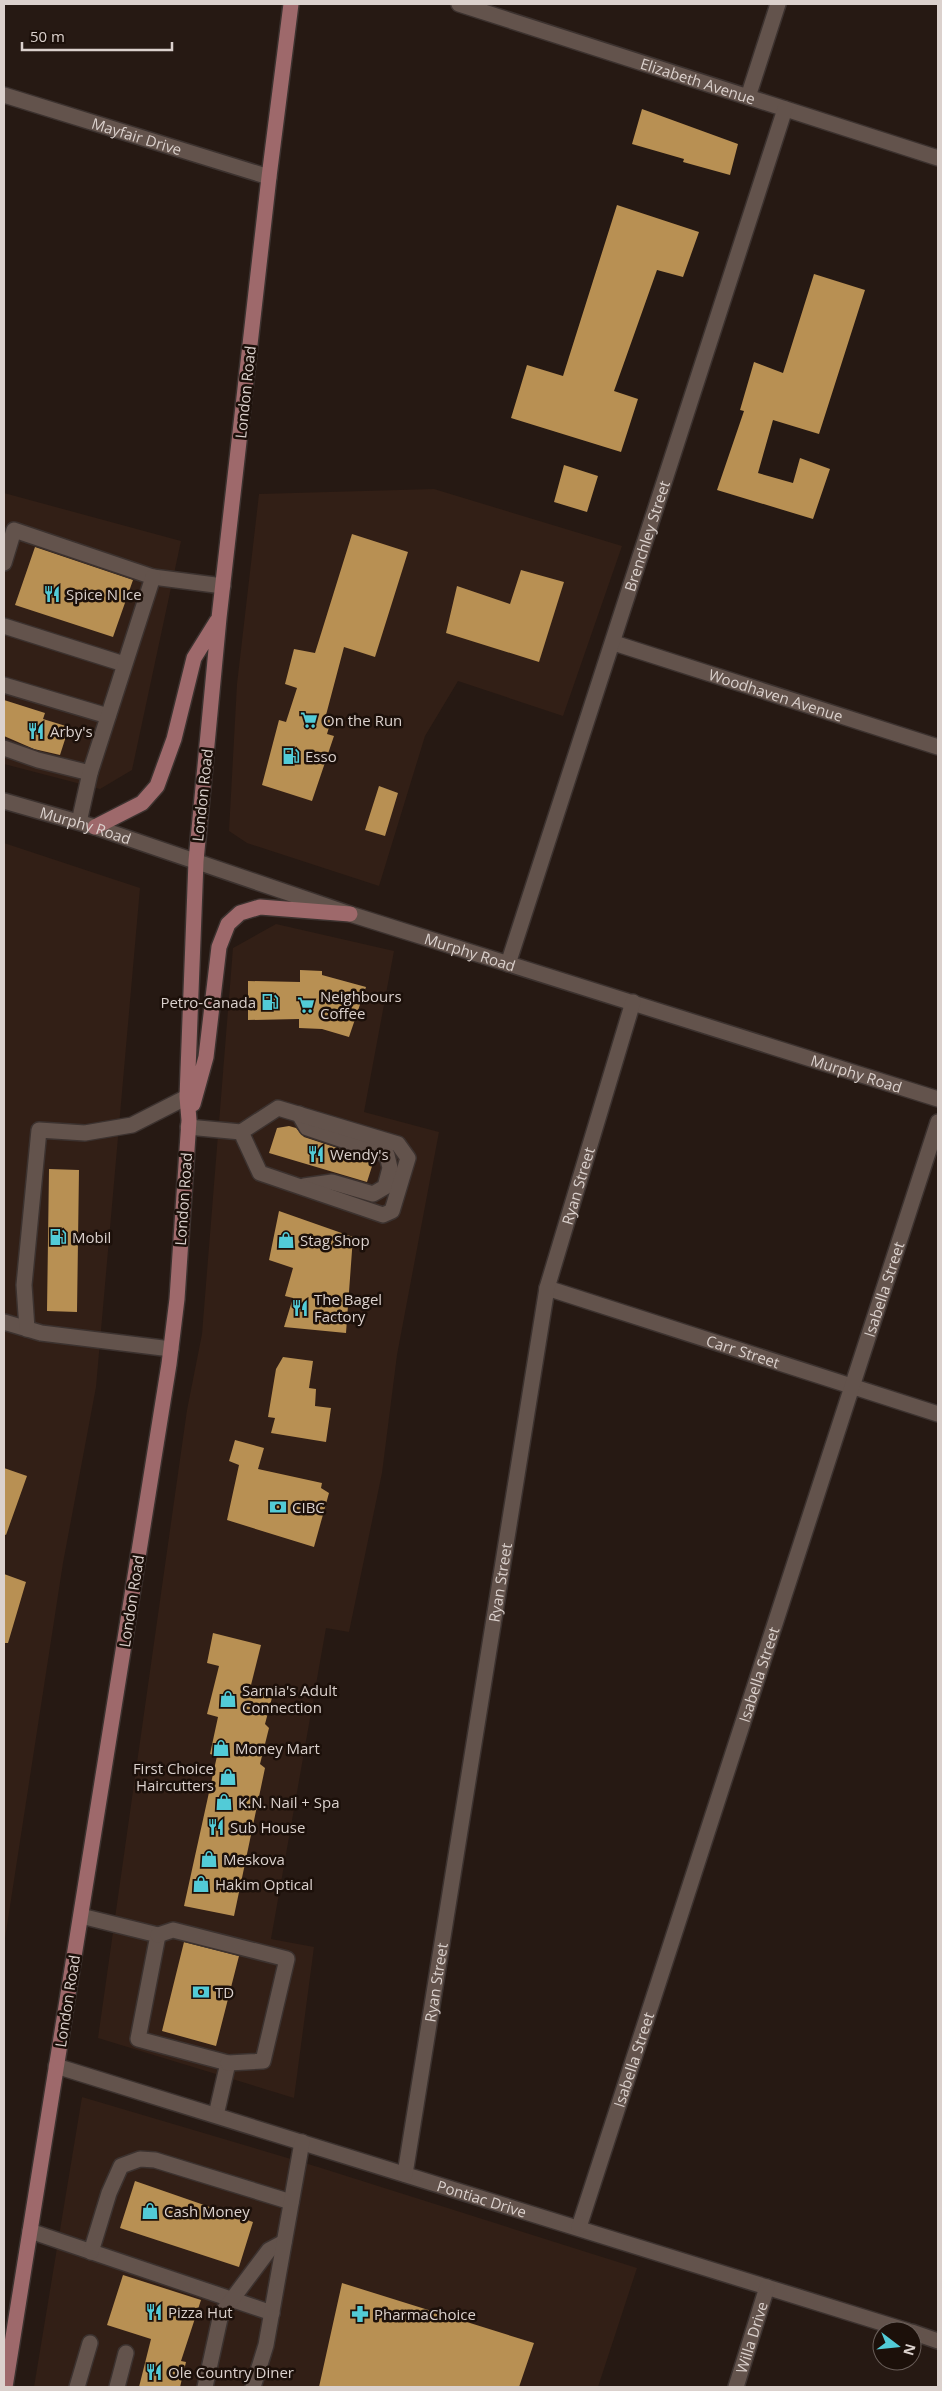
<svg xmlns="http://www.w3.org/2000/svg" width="942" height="2391" font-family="'Open Sans',sans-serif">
	<rect width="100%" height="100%" fill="#261913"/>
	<path fill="#321f16" d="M434,489L622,546L563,716L458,681L425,736L379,886L247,843L229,831L237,684L259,494Z
		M4,493L181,541L132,770L100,789L4,764Z
		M4,843L140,888L96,1387L63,1563L4,1945Z
		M276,924L394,951L364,1112L439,1132L397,1355L382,1473L349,1632L326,1628L271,1939L314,1947L294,2098L98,2038L187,1410L202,1334L233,948Z
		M82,2097L318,2167L637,2268L598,2387H34Z"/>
	<path fill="#b89053" d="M642,109L738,144L730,175L683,162L684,159L632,144Z
		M617,205L699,232L683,277L657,270L614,391L638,399L621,452L511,418L527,365L563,376Z
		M814,274L865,290L819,434L773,420L758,473L793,483L800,458L830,469L813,519L717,490L744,411L740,410L754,362L783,373Z
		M564,465L598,476L587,512L554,502Z
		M352,534L408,552L375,657L344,647L326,715L332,717L327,734L334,736L312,801L262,785L279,720L286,722L297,688L285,684L294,649L315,653Z
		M35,547L133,580L113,637L15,605Z
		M521,570L564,582L539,662L446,633L457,586L510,604Z
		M4,700L45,713L43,719L69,727L60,755L34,749L4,736Z
		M379,786L398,793L385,836L365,830Z
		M300,970L322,971V975L366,987L349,1037L322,1029L299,1028V1019L248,1020V981L300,982Z
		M289,1126L296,1128L304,1137L374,1160L367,1182L269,1153L277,1128Z
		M49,1169L79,1170L77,1312L47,1311Z
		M279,1211L353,1237L346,1333L284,1327L293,1298L285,1296L293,1268L269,1260Z
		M283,1357L313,1361L309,1388L316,1389L315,1406L331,1408L326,1442L271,1433L275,1418L268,1417L276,1369Z
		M235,1440L264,1448L258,1469L322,1483L321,1488L329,1493L314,1547L227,1520L239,1465L229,1461Z
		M4,1468L27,1476L6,1535L4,1534Z
		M4,1574L26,1582L8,1643H4Z
		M213,1633L261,1645L250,1689L273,1694L265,1724L269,1728L260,1764L265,1768L234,1916L184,1906L217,1756L210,1754L218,1717L207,1714L219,1666L207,1663Z
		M184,1942L239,1956L216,2046L162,2031Z
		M135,2181L253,2222L239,2267L120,2228Z
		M123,2275L201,2300L181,2361L186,2362L180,2387H139L151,2339L107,2325Z
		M342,2283L534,2343L519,2387H319Z"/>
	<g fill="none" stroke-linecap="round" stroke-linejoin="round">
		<g stroke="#3c322f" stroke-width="18">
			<g id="minor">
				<path id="s1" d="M459,4L938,158"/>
				<path id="s2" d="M4,95L269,177"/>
				<path d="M748,97L778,4"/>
				<path d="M4,563L14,530L153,577L223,586"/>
				<path d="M4,626L124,664"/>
				<path id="s3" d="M614,643L938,747"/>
				<path d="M4,685L108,716"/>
				<path d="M4,748L38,760L90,773"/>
				<path id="s4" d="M4,801L95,827L350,914L938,1099"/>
				<path d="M79,822L90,773L153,577"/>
				<path id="s5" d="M508,964L785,109"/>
				<path d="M299,1114L307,1128L387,1155L390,1168L385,1187L373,1194L332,1182L304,1186"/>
				<path d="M188,1127L241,1132L278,1108L398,1144L408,1158L392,1211L383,1215L260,1173L241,1132"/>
				<path id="s6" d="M547,1288L938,1414"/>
				<path d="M4,1322L41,1333L171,1349"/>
				<path d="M27,1329L24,1285L39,1130L85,1133L132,1125L187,1097"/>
				<path d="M81,1916L158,1935L138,2039L228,2063L216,2115"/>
				<path d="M158,1935L173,1930L287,1959L263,2061L228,2063"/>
				<path id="s7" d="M56,2066L908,2331"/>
				<path id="s8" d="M405,2174L547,1288L633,1002"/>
				<path id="s9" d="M579,2227L938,1122"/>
				<path d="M30,2231L272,2313"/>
				<path d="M91,2252L109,2193L121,2166L140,2159L155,2160L291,2202"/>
				<path d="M912,2332L938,2341"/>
				<path d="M77,2387L90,2343"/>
				<path d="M117,2387L126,2353"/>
				<path d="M205,2387L221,2314L269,2250L284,2242"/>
				<path d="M253,2387L266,2345L302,2142"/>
				<path id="s10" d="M736,2387L767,2287"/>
			</g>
		</g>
		<g stroke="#3c322f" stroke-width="18">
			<path id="major" d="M95,827L142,803L157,786L174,739L194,658L217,621
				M193,1104L206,1057L219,947L228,924L240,913L260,907L350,914
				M5,2387L169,1364L177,1299L189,1120L187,1097L196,861L219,618L269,177L291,4"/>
		</g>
		<use href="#minor" stroke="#63534c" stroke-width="15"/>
		<use href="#major" stroke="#9e696b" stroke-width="15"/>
	</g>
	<defs>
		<g id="restaurant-bare" transform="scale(1.35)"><path d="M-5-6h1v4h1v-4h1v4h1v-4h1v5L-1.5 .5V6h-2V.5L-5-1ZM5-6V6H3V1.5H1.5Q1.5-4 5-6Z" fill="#52cbd7" stroke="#1c100a" stroke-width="2.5" paint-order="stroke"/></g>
		<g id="supermarket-bare" transform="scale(1.35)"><path d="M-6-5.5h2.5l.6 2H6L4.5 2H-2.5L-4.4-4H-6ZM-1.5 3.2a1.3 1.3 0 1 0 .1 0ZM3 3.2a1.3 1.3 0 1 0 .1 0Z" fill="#52cbd7" stroke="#1c100a" stroke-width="2.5" paint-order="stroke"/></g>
		<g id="fuel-bare" transform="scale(1.35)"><path d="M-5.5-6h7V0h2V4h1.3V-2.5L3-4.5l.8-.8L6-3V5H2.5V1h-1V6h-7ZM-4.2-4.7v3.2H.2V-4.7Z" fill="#52cbd7" stroke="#1c100a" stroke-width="2.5" paint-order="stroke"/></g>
		<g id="shop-bare" transform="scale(1.35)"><path d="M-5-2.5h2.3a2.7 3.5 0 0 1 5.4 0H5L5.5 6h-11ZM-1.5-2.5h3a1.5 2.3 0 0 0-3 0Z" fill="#52cbd7" stroke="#1c100a" stroke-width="2.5" paint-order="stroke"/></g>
		<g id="bank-bare" transform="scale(1.35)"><path d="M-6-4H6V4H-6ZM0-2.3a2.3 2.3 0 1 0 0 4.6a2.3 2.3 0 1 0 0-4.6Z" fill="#52cbd7" stroke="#1c100a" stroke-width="2.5" paint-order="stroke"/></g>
		<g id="pharmacy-bare" transform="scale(1.35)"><path d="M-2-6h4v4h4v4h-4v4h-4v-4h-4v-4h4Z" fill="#52cbd7" stroke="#1c100a" stroke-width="2.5" paint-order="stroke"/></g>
	</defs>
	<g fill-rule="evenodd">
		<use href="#restaurant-bare" x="52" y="594"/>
		<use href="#supermarket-bare" x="309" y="720"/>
		<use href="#restaurant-bare" x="36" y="731"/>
		<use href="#fuel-bare" x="291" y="756"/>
		<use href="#fuel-bare" x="270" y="1002"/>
		<use href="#supermarket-bare" x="306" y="1005"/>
		<use href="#restaurant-bare" x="316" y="1154"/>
		<use href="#fuel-bare" x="58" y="1237"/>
		<use href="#shop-bare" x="286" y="1240"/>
		<use href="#restaurant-bare" x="300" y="1308"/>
		<use href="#bank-bare" x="278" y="1507"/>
		<use href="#shop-bare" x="228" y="1699"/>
		<use href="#shop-bare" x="221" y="1748"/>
		<use href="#shop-bare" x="228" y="1777"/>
		<use href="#shop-bare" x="224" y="1802"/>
		<use href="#restaurant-bare" x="216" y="1827"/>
		<use href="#shop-bare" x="209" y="1859"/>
		<use href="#shop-bare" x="201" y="1884"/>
		<use href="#bank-bare" x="201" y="1992"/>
		<use href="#shop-bare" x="150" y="2211"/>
		<use href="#restaurant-bare" x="154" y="2312"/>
		<use href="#pharmacy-bare" x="360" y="2314"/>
		<use href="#restaurant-bare" x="154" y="2372"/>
	</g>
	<g text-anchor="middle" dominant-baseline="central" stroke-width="5" stroke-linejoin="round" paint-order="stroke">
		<g font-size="15" fill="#dbd1cd" stroke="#1c100a">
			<text stroke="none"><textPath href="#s1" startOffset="251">Elizabeth Avenue</textPath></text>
			<text stroke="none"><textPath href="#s2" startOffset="139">Mayfair Drive</textPath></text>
			<text transform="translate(245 392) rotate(-84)">London Road</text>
			<text stroke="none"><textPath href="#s5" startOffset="450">Brenchley Street</textPath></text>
			<text stroke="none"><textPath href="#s3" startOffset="170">Woodhaven Avenue</textPath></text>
			<text transform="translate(202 795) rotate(-84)">London Road</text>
			<text stroke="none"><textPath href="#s4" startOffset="85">Murphy Road</textPath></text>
			<text stroke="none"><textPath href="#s4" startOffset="490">Murphy Road</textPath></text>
			<text stroke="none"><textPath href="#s4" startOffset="895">Murphy Road</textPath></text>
			<text stroke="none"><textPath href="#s8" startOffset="1004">Ryan Street</textPath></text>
			<text transform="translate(183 1199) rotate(-86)">London Road</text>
			<text stroke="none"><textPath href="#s9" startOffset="986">Isabella Street</textPath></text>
			<text stroke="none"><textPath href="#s6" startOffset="206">Carr Street</textPath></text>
			<text stroke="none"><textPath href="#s8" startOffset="599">Ryan Street</textPath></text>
			<text transform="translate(131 1601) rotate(-81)">London Road</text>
			<text stroke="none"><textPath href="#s9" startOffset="581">Isabella Street</textPath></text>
			<text stroke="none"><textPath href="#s8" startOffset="194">Ryan Street</textPath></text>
			<text transform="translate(67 2001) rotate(-81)">London Road</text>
			<text stroke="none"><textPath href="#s9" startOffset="176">Isabella Street</textPath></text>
			<text stroke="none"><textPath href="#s7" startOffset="446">Pontiac Drive</textPath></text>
			<text stroke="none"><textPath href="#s10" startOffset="52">Willa Drive</textPath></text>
		</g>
		<g font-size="15" fill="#dbd1cd" stroke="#1c100a" text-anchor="start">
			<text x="66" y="594">Spice N Ice</text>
			<text x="323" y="720">On the Run</text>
			<text x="50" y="731">Arby's</text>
			<text x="305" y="756">Esso</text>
			<text x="320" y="996">Neighbours<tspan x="320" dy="17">Coffee</tspan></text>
			<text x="256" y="1002" text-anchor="end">Petro-Canada</text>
			<text x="330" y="1154">Wendy's</text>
			<text x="72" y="1237">Mobil</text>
			<text x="300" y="1240">Stag Shop</text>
			<text x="314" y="1299">The Bagel<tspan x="314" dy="17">Factory</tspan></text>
			<text x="292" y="1507">CIBC</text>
			<text x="242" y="1690">Sarnia's Adult<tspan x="242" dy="17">Connection</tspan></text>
			<text x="235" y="1748">Money Mart</text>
			<text x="214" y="1768" text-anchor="end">First Choice<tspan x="214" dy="17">Haircutters</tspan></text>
			<text x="238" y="1802">K.N. Nail + Spa</text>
			<text x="230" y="1827">Sub House</text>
			<text x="223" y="1859">Meskova</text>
			<text x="215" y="1884">Hakim Optical</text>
			<text x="215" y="1992">TD</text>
			<text x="164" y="2211">Cash Money</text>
			<text x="168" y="2312">Pizza Hut</text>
			<text x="374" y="2314">PharmaChoice</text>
			<text x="168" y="2372">Ole Country Diner</text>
		</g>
	</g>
	<rect width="942" height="2391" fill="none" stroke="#dbd1cd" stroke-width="10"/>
	<g transform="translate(897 2346) rotate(106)"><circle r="24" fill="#1c100a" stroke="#685d58"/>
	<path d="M0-4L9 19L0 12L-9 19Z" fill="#52cbd7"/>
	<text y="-8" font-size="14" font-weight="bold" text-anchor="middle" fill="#dbd1cd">N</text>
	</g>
	<path d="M22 42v8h150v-8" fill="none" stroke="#dbd1cd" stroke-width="2.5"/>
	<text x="30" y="42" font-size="15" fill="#dbd1cd" stroke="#1c100a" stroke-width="4" paint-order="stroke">50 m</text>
</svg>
